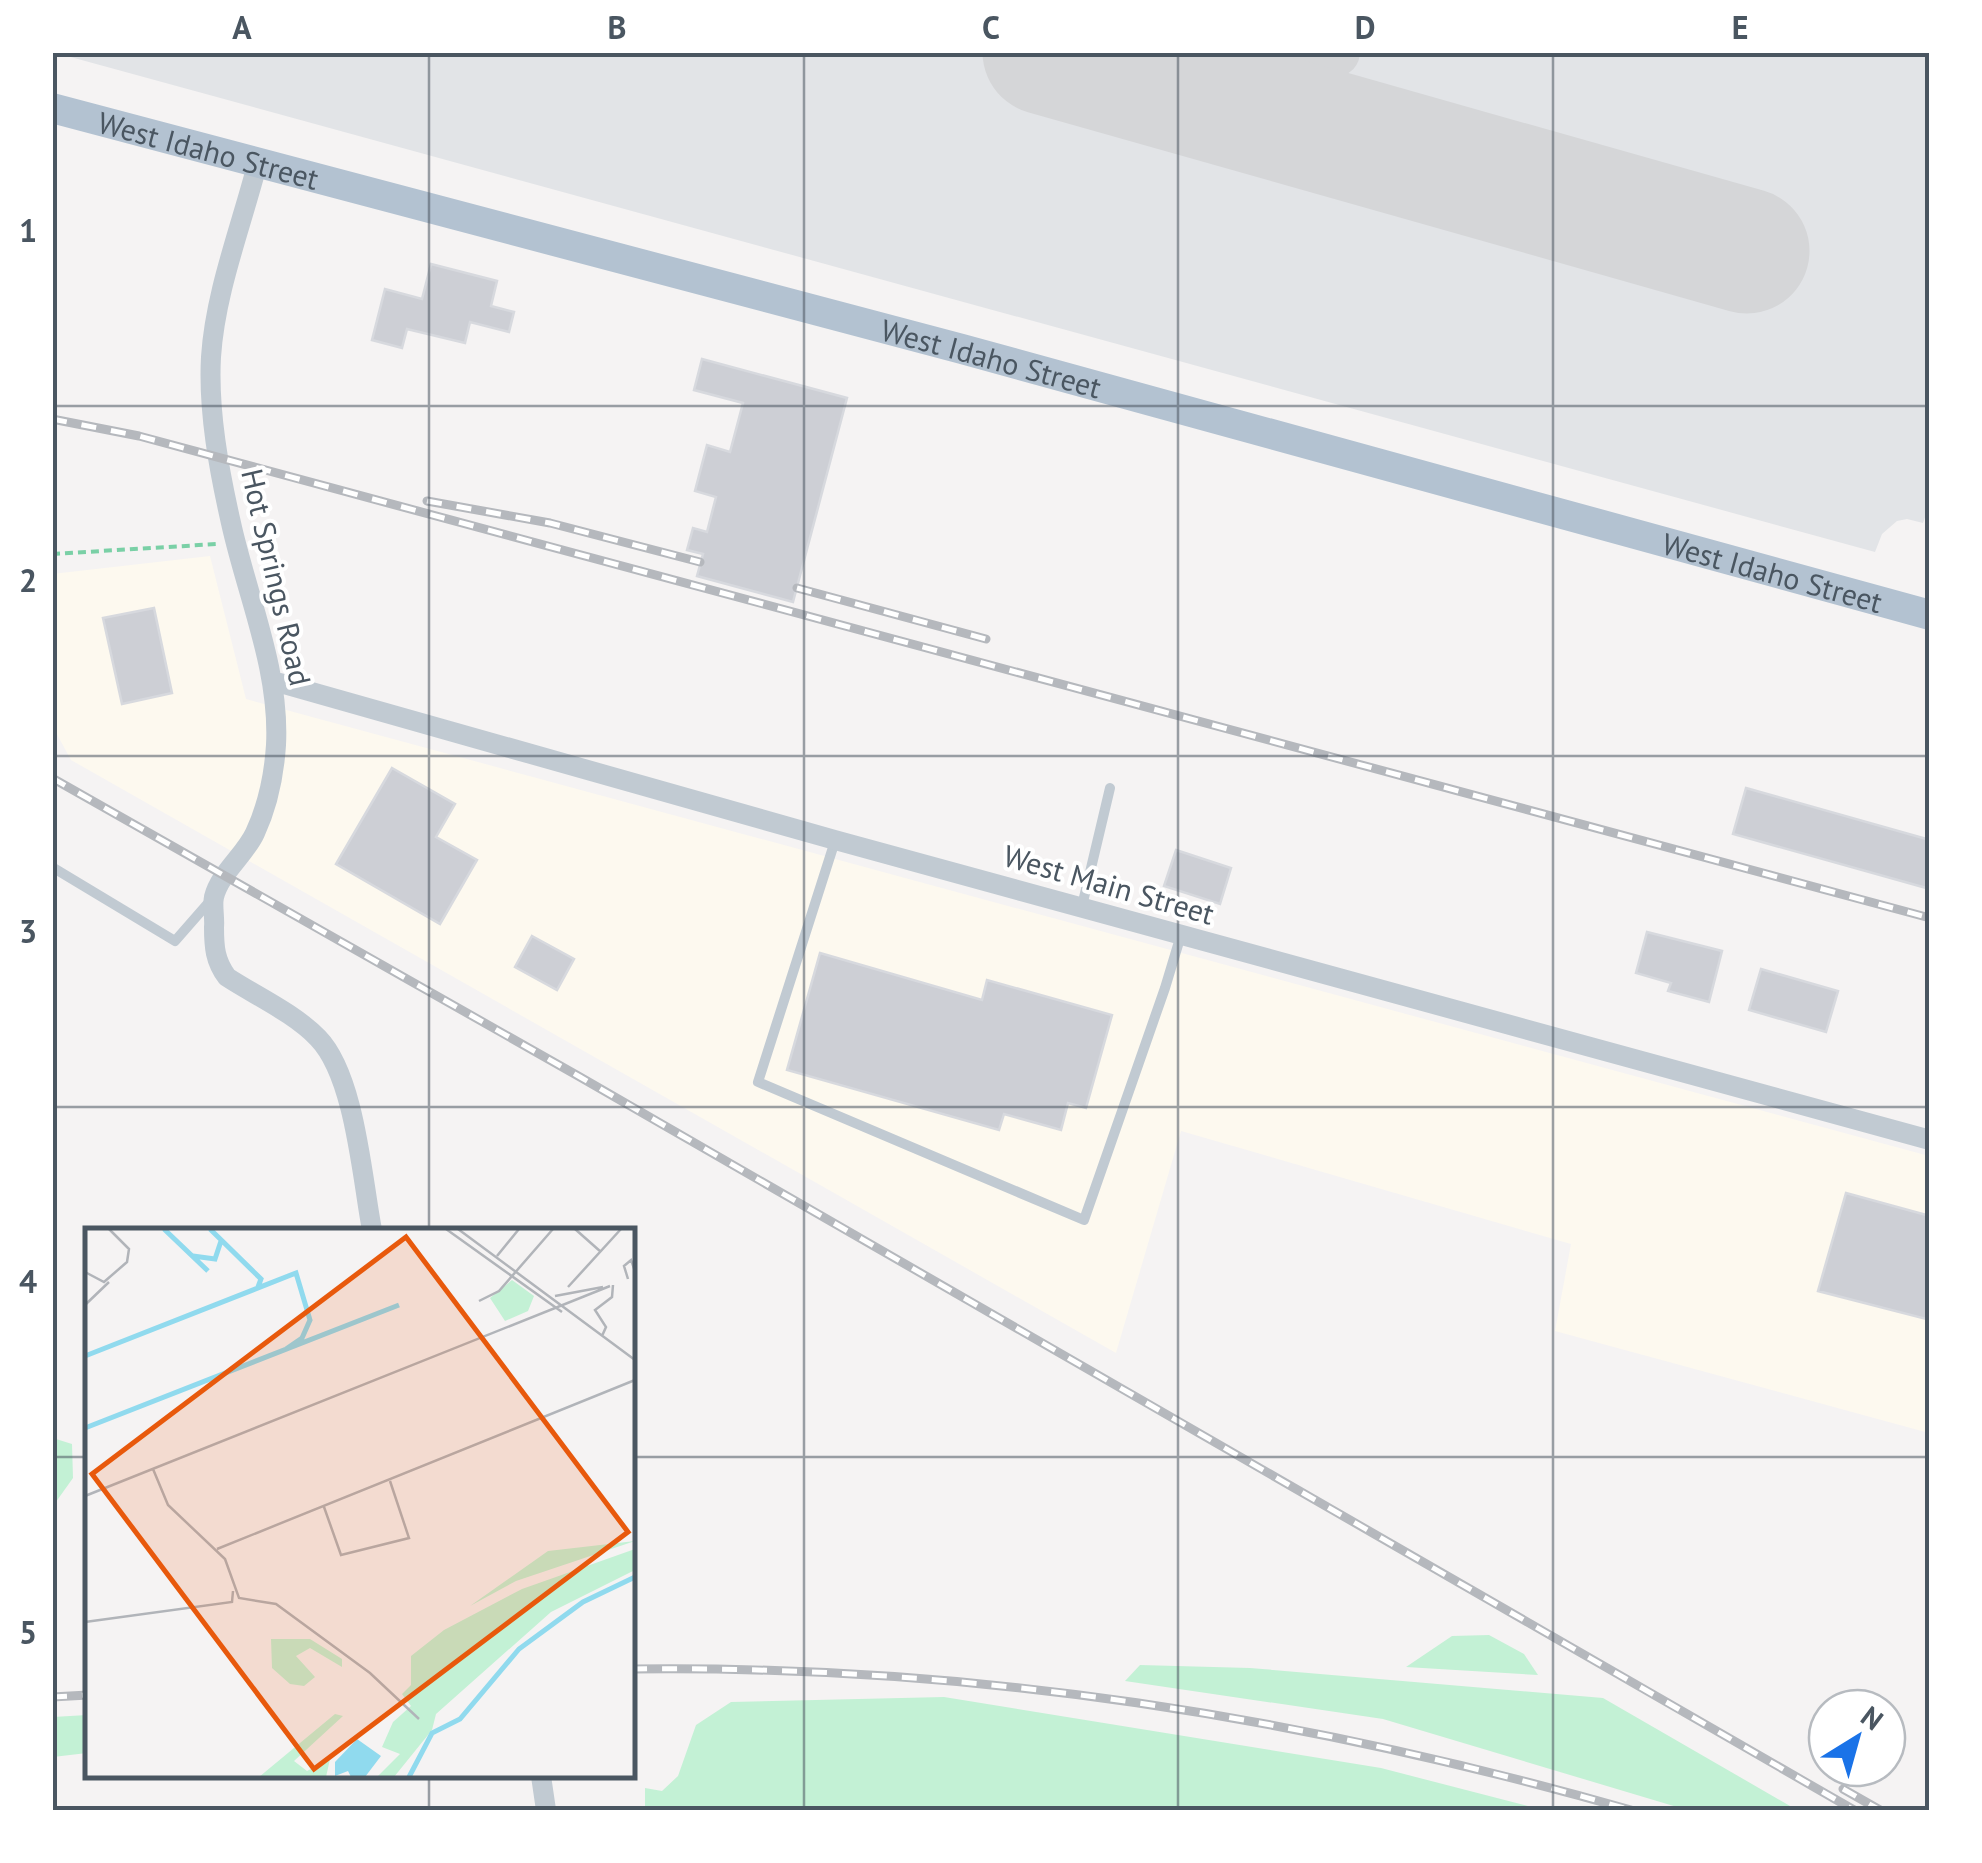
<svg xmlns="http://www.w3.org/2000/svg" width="1982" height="1863" font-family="'PT Sans',sans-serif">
	<rect width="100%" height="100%" fill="#f5f3f3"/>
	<path fill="#fdf9ef" d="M210,556L246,699L1929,1156V1433L1555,1331L1571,1244L1181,1131L1116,1353L71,760L53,727L52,574Z"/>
	<path fill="#e2e4e7" d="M56,53H1929V506L1923,523L1907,519L1897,521L1882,534L1875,552Z"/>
	<path fill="#c3f1d5" d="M56,1439L72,1444L73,1478L53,1506V1444Z
		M1489,1635L1524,1654L1538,1675L1406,1667L1452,1636Z
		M1140,1665L1250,1668L1603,1698L1797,1810H1687L1383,1719L1125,1681Z
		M944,1697L1381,1768L1543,1810H645V1788L662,1791L678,1776L696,1725L731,1702Z
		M87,1715V1753L53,1757V1717Z"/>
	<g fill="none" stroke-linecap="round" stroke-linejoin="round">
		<path stroke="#d5d6d8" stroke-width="50" d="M1159,84C1230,95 1274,97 1335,52"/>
		<path stroke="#d5d6d8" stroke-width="125" d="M1045,52L1747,251"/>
	</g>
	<path fill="#cdcfd5" stroke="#d7d9de" stroke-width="2.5" d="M431,264L497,281L491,306L514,312L509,332L470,322L465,343L407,329L402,348L372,340L385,289L422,299Z
		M702,359L847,398L793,602L697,576L703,554L687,550L693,528L707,532L716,497L695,491L707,445L730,452L743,403L694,390Z
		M154,608L172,693L122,704L103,618Z
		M392,768L455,804L436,837L477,860L440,924L336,864Z
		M1746,788L1930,840V889L1733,834Z
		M1176,850L1231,868L1220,904L1164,886Z
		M1647,932L1722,951L1709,1002L1668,991L1671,983L1636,973Z
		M532,936L574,959L557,990L515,967Z
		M820,953L982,1000L987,980L1112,1015L1086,1108L1068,1103L1061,1130L1004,1114L999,1130L787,1070Z
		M1761,969L1838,991L1826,1032L1749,1010Z
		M1846,1193L1930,1216V1320L1818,1291Z"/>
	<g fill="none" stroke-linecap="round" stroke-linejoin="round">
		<path stroke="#7ad0a6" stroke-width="4" stroke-dasharray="8 5" stroke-linecap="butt" d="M52,554L217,544"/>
		<path stroke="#c1cad2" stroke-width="10" d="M835,841L758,1082L1084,1220L1165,988L1181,935
			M52,867L175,941L210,901
			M1082,906L1110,788"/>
		<path stroke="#c1cad2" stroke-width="20" d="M257,165C241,227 215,293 211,357C208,411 219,470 231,523C247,596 280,669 276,745C274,776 268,805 255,833C245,855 220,873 214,897C212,906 215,918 214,927C214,947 215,961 227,977C256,996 294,1013 318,1038C355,1076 362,1178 372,1230
			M273,681L835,840L1930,1140
			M541,1776L546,1810"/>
		<path stroke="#b3c2d1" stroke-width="30" id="s1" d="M52,108L962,349L1930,615"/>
		<g stroke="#b5b8bd" stroke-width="9">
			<path id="rail" d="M52,419L139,436L1930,918
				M427,501L550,523L700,562
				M797,588L986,639
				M52,778L580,1077L1854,1810
				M632,1669C977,1665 1300,1716 1631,1810
				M52,1697L88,1695
				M1843,1789L1880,1810"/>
		</g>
		<use href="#rail" stroke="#fff" stroke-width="5" stroke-dasharray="15" stroke-linecap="butt"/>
	</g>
	<path fill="none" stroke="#4a5661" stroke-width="2.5" stroke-opacity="0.55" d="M429,52V1230M804,52V1810M1178,52V1810M1553,52V1810M52,406H1930M52,756H1930M52,1107H1930M52,1457H88M632,1457H1930M429,1776V1810"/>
	<g text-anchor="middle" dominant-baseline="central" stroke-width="8" stroke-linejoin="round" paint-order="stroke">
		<g font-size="30" fill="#4a5661" stroke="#fff">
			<text stroke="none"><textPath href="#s1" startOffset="162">West Idaho Street</textPath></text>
			<text stroke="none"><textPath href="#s1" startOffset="972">West Idaho Street</textPath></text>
			<text stroke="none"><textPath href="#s1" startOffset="1782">West Idaho Street</textPath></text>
			<text transform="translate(277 577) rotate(77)">Hot Springs Road</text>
			<text transform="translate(1109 884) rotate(16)">West Main Street</text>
		</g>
	</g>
	<g transform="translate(85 1228)">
		<rect width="550" height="550" fill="#f5f3f3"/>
		<path d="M427,52L449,68L443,83L420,93L405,70ZM550,313L431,353L385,378L463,323ZM550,321V342L466,384L351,486L347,502L309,549H292L315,526L297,519L308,494L326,478L317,466L326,457V428L359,402L437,361ZM186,411H225L257,431V439L225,420L211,428L230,449L219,458L205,456L187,440ZM250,486L258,488L209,533L222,543L245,531L241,549H174Z" fill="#c3f1d5"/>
		<path d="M272,511L296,528L280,549H266L263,543L250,548V534Z" fill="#90daee"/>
		<path fill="none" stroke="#90daee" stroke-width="5" d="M79,1L123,43M125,1L176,51L173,59M108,28L130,31L136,13M0,128L211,45L225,92L217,110L201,121M0,200L314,77M324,549L347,505L375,491L434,421L498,374L550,349"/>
		<path fill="none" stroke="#b1b4b9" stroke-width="2.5" d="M361,1L477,84M373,1L550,132M490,1L516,24M412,28L434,1M0,44L19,54L42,34L44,21L24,1M543,51L539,38L546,32L550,43M483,59L536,1M470,68L518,59M394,73L414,63L468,1M0,77L24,54M517,108L521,99L510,82L527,69L528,57M68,241L83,277L140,331L154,370L191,376L285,445L334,491M0,268L525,58M239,279L256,327L324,310L305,253M132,321L550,152M0,394L147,374L148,363"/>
		<path fill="#e8590c" fill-opacity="0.15" stroke="#e8590c" stroke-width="5" d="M321,9L543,304L229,541L7,246Z"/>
		<rect width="550" height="550" fill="none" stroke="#4a5661" stroke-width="5"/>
	</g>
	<rect width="1982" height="1863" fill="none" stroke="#ffffff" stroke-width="110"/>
	<g transform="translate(1857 1738) rotate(37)"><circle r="48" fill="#ffffff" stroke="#b7bbc0" stroke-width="2.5"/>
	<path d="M0-8L18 38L0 25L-18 38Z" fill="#1a73e8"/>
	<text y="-15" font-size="28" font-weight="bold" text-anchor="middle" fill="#4a5661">N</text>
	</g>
	<rect x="55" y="55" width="1872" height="1753" fill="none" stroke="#4a5661" stroke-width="4"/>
	<g font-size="32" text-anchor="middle" font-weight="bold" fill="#4a5661">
		<text x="242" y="39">A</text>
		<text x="617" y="39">B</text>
		<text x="991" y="39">C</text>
		<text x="1365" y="39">D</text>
		<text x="1740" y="39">E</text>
		<text x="28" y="242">1</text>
		<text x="28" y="592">2</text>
		<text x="28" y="943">3</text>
		<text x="28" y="1293">4</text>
		<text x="28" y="1644">5</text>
	</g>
</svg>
